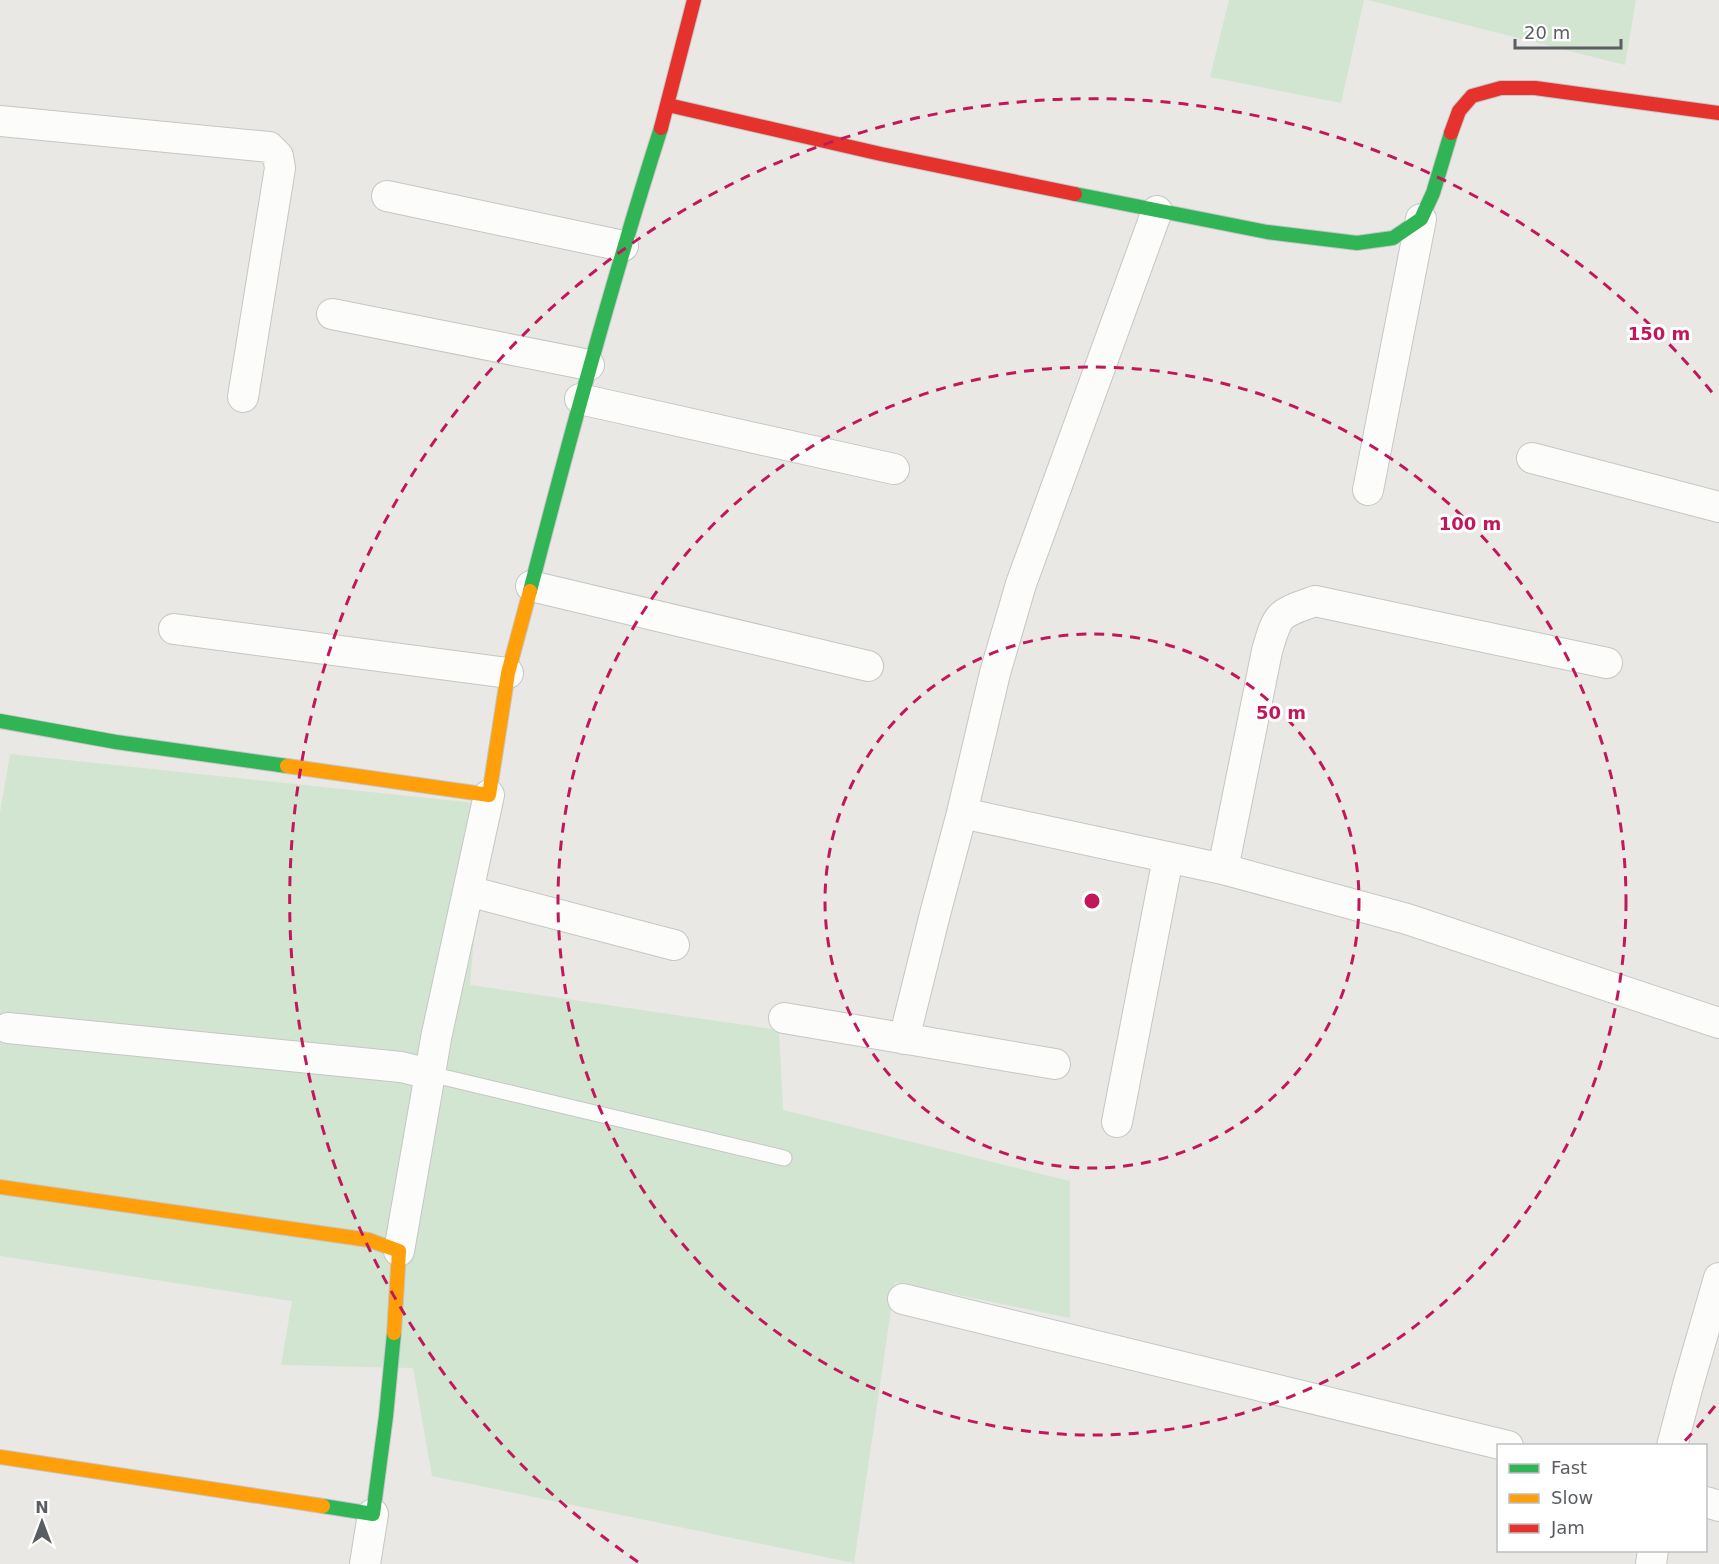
<svg xmlns="http://www.w3.org/2000/svg" width="1719" height="1564" font-family="'DejaVu Sans',sans-serif">
	<rect width="100%" height="100%" fill="#e9e8e4"/>
	<path fill="#d2e5d0" d="M1229,0H1364L1341,103L1210,77Z
		M1367,0H1636L1625,65Z
		M10,754L485,804L470,985L779,1030L783,1110L1070,1181V1318L895,1282L854,1563L432,1476L413,1368L281,1365L292,1301L0,1256V813Z"/>
	<g fill="none" stroke-linecap="round" stroke-linejoin="round">
		<g stroke="#c6c6c6" stroke-width="17">
			<path id="lane" d="M430,1074L784,1158"/>
		</g>
		<g stroke="#c6c6c6" stroke-width="32">
			<path id="street" d="M0,121L269,147L278,156L280,168L243,397
				M387,196L623,246
				M332,314L589,365
				M580,399L894,469
				M1532,458L1719,507
				M1368,490L1421,219
				M531,586L868,666
				M174,629L508,673
				M962,813L1223,869L1407,919L1719,1023
				M1223,869L1267,651C1278,613 1278,614 1315,601L1607,663
				M468,891L674,945
				M784,1018L1055,1064
				M8,1028L401,1067L430,1074L436,1038L489,795
				M904,1039L935,914L962,813L995,673L1021,584L1157,211
				M1117,1122L1168,858
				M399,1251L430,1074
				M903,1299L1508,1446
				M1672,1446L1688,1385L1719,1278
				M1706,1502L1719,1506
				M365,1564L373,1514
				M1651,1564L1653,1550"/>
		</g>
		<g stroke="#c6c6c6" stroke-width="16">
			<path id="fast" d="M1075,194L1267,232L1357,243L1393,238L1421,219L1433,193L1451,133
				M530,591C570,436 612,281 661,128
				M0,721L116,742L287,766
				M323,1506L373,1514L386,1416L394,1333"/>
		</g>
		<g stroke="#c6c6c6" stroke-width="16">
			<path id="slow" d="M287,766L489,795L508,673L530,591
				M0,1187L369,1240L399,1251L394,1333
				M0,1457L323,1506"/>
		</g>
		<g stroke="#c6c6c6" stroke-width="16">
			<path id="jam" d="M668,105L881,154L1075,194
				M661,128L694,0
				M1451,133L1459,111L1472,96L1501,88H1535L1719,113"/>
		</g>
		<use href="#lane" stroke="#fcfcfb" stroke-width="15"/>
		<use href="#street" stroke="#fcfcfb" stroke-width="30"/>
		<use href="#fast" stroke="#30b455" stroke-width="14"/>
		<use href="#slow" stroke="#ff9f0a" stroke-width="14"/>
		<use href="#jam" stroke="#e5322d" stroke-width="14"/>
	</g>
	<g fill="none" stroke="#c2185b" stroke-width="3" stroke-dasharray="10 8">
		<circle cx="1092" cy="901" r="267"/>
		<circle cx="1092" cy="901" r="534"/>
		<path d="M1715 1406A802 802 0 0 1 1683 1443M638 1562A802 802 0 1 1 1715 396"/>
	</g>
	<circle cx="1092" cy="901" r="9" fill="#c2185b" stroke="#fff" stroke-width="3"/>
	<g font-size="18" text-anchor="middle" font-weight="bold" fill="#c2185b" stroke="#fff" stroke-width="6" stroke-linejoin="round" paint-order="stroke">
		<text x="1659" y="340">150 m</text>
		<text x="1470" y="530">100 m</text>
		<text x="1281" y="719">50 m</text>
	</g>
	<rect x="1497" y="1444" width="210" height="108" fill="#ffffff" stroke="#bdbec0" stroke-width="1.5"/>
	<rect x="1509" y="1464" width="30" height="9" fill="#30b455" stroke="#bdbec0" stroke-width="1.5"/>
	<text x="1551" y="1474" font-size="18" fill="#5a5d61">Fast</text>
	<rect x="1509" y="1494" width="30" height="9" fill="#ff9f0a" stroke="#bdbec0" stroke-width="1.5"/>
	<text x="1551" y="1504" font-size="18" fill="#5a5d61">Slow</text>
	<rect x="1509" y="1524" width="30" height="9" fill="#e5322d" stroke="#bdbec0" stroke-width="1.5"/>
	<text x="1551" y="1534" font-size="18" fill="#5a5d61">Jam</text>
	<g transform="translate(42 1522)" stroke="#ffffff" stroke-width="4.5" paint-order="stroke">
	<path d="M0-4.5L10 22L0 15L-10 22Z" fill="#5a5d61"/>
	<text y="-9" font-size="16" font-weight="bold" text-anchor="middle" fill="#5a5d61">N</text>
	</g>
	<path d="M1515 39v9h106v-9" fill="none" stroke="#5a5d61" stroke-width="3"/>
	<text x="1524" y="39" font-size="18" fill="#5a5d61" stroke="#ffffff" stroke-width="4.5" paint-order="stroke">20 m</text>
</svg>
